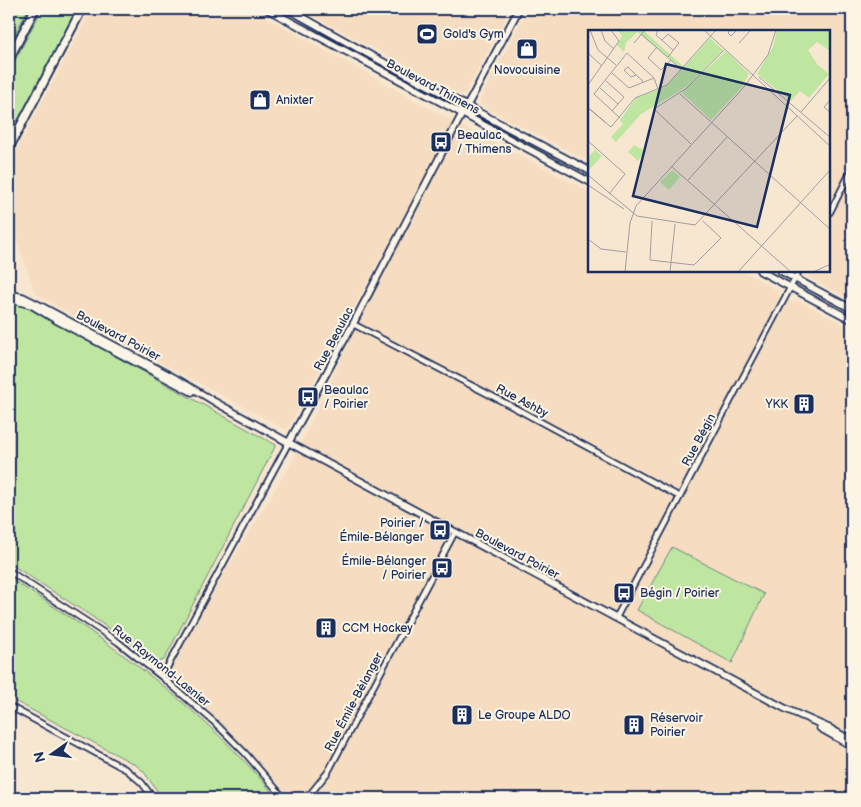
<svg xmlns="http://www.w3.org/2000/svg" width="861" height="807" font-family="'Balsamiq Sans',sans-serif">
	<rect width="100%" height="100%" fill="#f8e7d0"/>
	<filter id="ink" filterUnits="userSpaceOnUse"><feTurbulence type="fractalNoise" baseFrequency=".02" numOctaves="2"/><feDisplacementMap in="SourceGraphic" scale="10" xChannelSelector="R" yChannelSelector="G"/><feConvolveMatrix kernelMatrix="1 2 1 2 8 2 1 2 1" color-interpolation-filters="sRGB"/></filter>
	<g filter="url(#ink)">
		<path fill="#f6ddc1" d="M92,9H251L454,122L590,192V271H743L779,291L777,294L793,303L797,300L852,329V798H286L284,794L221,722L162,677L295,456L448,134L287,430L74,316L35,293L9,217V164Z
			M300,9H511L470,85H468L467,91L464,94L461,95Z
			M528,9H852V301L808,277L807,271H830V31H590V162L480,105V99Z"/>
		<path fill="#bee6a1" stroke="#6c8a80" d="M9,9H28L9,45Z
			M42,9H76V13L9,141V72Z
			M9,304L26,307L276,445L164,660L157,662L91,616L9,563Z
			M672,547L764,594L732,663L637,610Z
			M9,578C107,639 203,708 277,798H162L144,772L136,765L9,698Z"/>
		<g fill="none" stroke-linecap="round" stroke-linejoin="round">
			<g stroke="#1b2f5e" stroke-width="8">
				<path id="minor" d="M830,212L852,169
					M353,324L515,408L680,497
					M9,571L118,642L162,677L214,722L245,753L284,798
					M616,618L799,271
					M162,677L289,442
					M9,706L127,770L142,783L153,798
					M307,798L328,772L455,532"/>
			</g>
			<g stroke="#1b2f5e" stroke-width="9">
				<path id="tertiary" d="M267,9L590,182
					M288,9L370,55L590,171
					M467,106L519,9
					M760,271L852,320
					M781,271L852,309
					M9,294L23,297L37,304L182,382L215,402L282,439L735,682L788,710L829,728L852,741
					M9,299L31,305L56,320L192,392
					M289,442L353,324L462,114
					M820,728L852,746"/>
			</g>
			<g stroke="#1b2f5e" stroke-width="11">
				<path id="secondary" d="M9,59L35,9
					M9,148L82,9"/>
			</g>
			<use href="#minor" stroke="#fcf5e5" stroke-width="4.5"/>
			<use href="#tertiary" stroke="#fcf5e5" stroke-width="5.5"/>
			<use href="#secondary" stroke="#fcf5e5" stroke-width="7"/>
		</g>
	</g>
	<defs>
		<g id="stadium-square" transform="scale(1.125)"><rect x="-9" y="-9" width="18" height="18" rx="4" fill="#1b2f5e" stroke="#fcf5e5"/><path d="M0-5a6.5 5 0 1 0 0 10a6.5 5 0 1 0 0-10ZM-3.5-1.8h7v3.6h-7Z" fill="#fff"/></g>
		<g id="shop-square" transform="scale(1.125)"><rect x="-9" y="-9" width="18" height="18" rx="4" fill="#1b2f5e" stroke="#fcf5e5"/><path d="M-5-2.5h2.3a2.7 3.5 0 0 1 5.4 0H5L5.5 6h-11ZM-1.5-2.5h3a1.5 2.3 0 0 0-3 0Z" fill="#fff"/></g>
		<g id="bus-square" transform="scale(1.125)"><rect x="-9" y="-9" width="18" height="18" rx="4" fill="#1b2f5e" stroke="#fcf5e5"/><path d="M-5-6H5V4H4V6H2V4H-2V6H-4V4H-5ZM-3.5-4V0h7V-4ZM-3.5 1.2v1.5H-2V1.2ZM2 1.2v1.5H3.5V1.2Z" fill="#fff"/></g>
		<g id="building-square" transform="scale(1.125)"><rect x="-9" y="-9" width="18" height="18" rx="4" fill="#1b2f5e" stroke="#fcf5e5"/><path d="M-4-6H4V6H1V3H-1V6H-4ZM-2.5-4.3h1.7v1.8h-1.7ZM.8-4.3h1.7v1.8H.8ZM-2.5-1h1.7V.8h-1.7ZM.8-1h1.7V.8H.8Z" fill="#fff"/></g>
	</defs>
	<g fill-rule="evenodd">
		<use href="#stadium-square" x="427" y="34"/>
		<use href="#shop-square" x="527" y="49"/>
		<use href="#shop-square" x="260" y="100"/>
		<use href="#bus-square" x="441" y="142"/>
		<use href="#bus-square" x="308" y="397"/>
		<use href="#building-square" x="804" y="404"/>
		<use href="#bus-square" x="440" y="530"/>
		<use href="#bus-square" x="442" y="568"/>
		<use href="#bus-square" x="624" y="593"/>
		<use href="#building-square" x="326" y="628"/>
		<use href="#building-square" x="462" y="715"/>
		<use href="#building-square" x="634" y="725"/>
	</g>
	<g text-anchor="middle" dominant-baseline="central" stroke-width="4" stroke-linejoin="round" paint-order="stroke">
		<g font-size="12" fill="#1b2f5e" stroke="#fcf5e5" text-anchor="start">
			<text x="443" y="34">Gold's Gym</text>
			<text x="527" y="70" text-anchor="middle">Novocuisine</text>
			<text x="276" y="100">Anixter</text>
			<text x="457" y="135">Beaulac<tspan x="457" dy="14">/ Thimens</tspan></text>
			<text x="324" y="390">Beaulac<tspan x="324" dy="14">/ Poirier</tspan></text>
			<text x="788" y="404" text-anchor="end">YKK</text>
			<text x="424" y="523" text-anchor="end">Poirier /<tspan x="424" dy="14">Émile-Bélanger</tspan></text>
			<text x="426" y="561" text-anchor="end">Émile-Bélanger<tspan x="426" dy="14">/ Poirier</tspan></text>
			<text x="640" y="593">Bégin / Poirier</text>
			<text x="342" y="628">CCM Hockey</text>
			<text x="478" y="715">Le Groupe ALDO</text>
			<text x="650" y="718">Réservoir<tspan x="650" dy="14">Poirier</tspan></text>
		</g>
		<g font-size="12" fill="#1b2f5e" stroke="#fcf5e5">
			<text transform="translate(433 87) rotate(28)">Boulevard Thimens</text>
			<text transform="translate(118 336) rotate(28)">Boulevard Poirier</text>
			<text transform="translate(334 339) rotate(-62)">Rue Beaulac</text>
			<text transform="translate(522 401) rotate(28)">Rue Ashby</text>
			<text transform="translate(699 440) rotate(-62)">Rue Bégin</text>
			<text transform="translate(517 554) rotate(28)">Boulevard Poirier</text>
			<text transform="translate(161 666) rotate(39)">Rue Raymond-Lasnier</text>
			<text transform="translate(354 702) rotate(-62)">Rue Émile-Bélanger</text>
		</g>
	</g>
	<g transform="translate(588 30)">
		<rect width="242" height="242" fill="#f8e7d0"/>
		<path d="M29,0L56,1L95,36L93,38L49,2L38,13L36,22L29,15L34,6ZM189,0H242V21L229,12L220,20L229,34L241,44L221,68L212,61L203,71L169,44L185,17ZM122,8L135,20L100,56L53,84L28,112L23,107L35,94L32,90L48,68L79,56ZM138,21L161,44L154,57L123,90L94,63ZM46,115L58,121L50,131L40,122ZM7,120L14,126L0,141V128ZM84,140L92,147L81,160L72,152Z" fill="#bee6a1"/>
		<path fill="none" stroke="#a09da2" stroke-width="1" d="M2,0L10,20L28,35M13,0L17,11L26,19M70,0L68,5L85,20M116,0L243,117M142,0L140,3L143,6L149,0M53,4L93,39M74,10L80,4L91,13L80,27M46,13L57,0M151,13L163,0M68,18L60,28L73,40L83,30M0,23L14,36M24,43L41,58L66,48M48,45L43,47L36,40L40,37L48,45L54,50L55,53M171,47L243,108M18,51L36,67L24,81M0,55L31,11L23,0M12,58L30,74M92,64L243,200M243,69L236,77L243,83M0,78L23,97L47,68L79,55L128,0M2,79L18,93M213,82L243,47M32,88L6,64L39,23L66,48L70,59M0,111L37,144L21,164M103,114L66,79L99,58L136,20M83,136L203,242M0,145L49,186L107,195L209,86M100,150L139,107M0,155L36,179M64,191L62,230L106,235L133,208L115,191M0,209L13,219L38,222M37,242L42,193L48,176L155,58L180,25L188,0M82,242L87,194M150,242L243,139M225,242L243,234"/>
		<path fill="#1b2f5e" fill-opacity="0.15" stroke="#1b2f5e" stroke-width="2.5" d="M78,34L202,65L169,197L45,166Z"/>
		<rect width="242" height="242" fill="none" stroke="#1b2f5e" stroke-width="2.5"/>
	</g>
	<rect width="861" height="807" fill="none" stroke="#fcf5e5" stroke-width="30"/>
	<rect x="15" y="15" width="831" height="777" fill="none" stroke="#1b2f5e" stroke-width="2" filter="url(#ink)"/>
	<g transform="translate(52 754) rotate(256)" stroke="#fcf5e5" stroke-width="4" paint-order="stroke">
	<path d="M0-4L9 19L0 12L-9 19Z" fill="#1b2f5e"/>
	<text y="-8" font-size="14" font-weight="bold" text-anchor="middle" fill="#1b2f5e">N</text>
	</g>
</svg>
